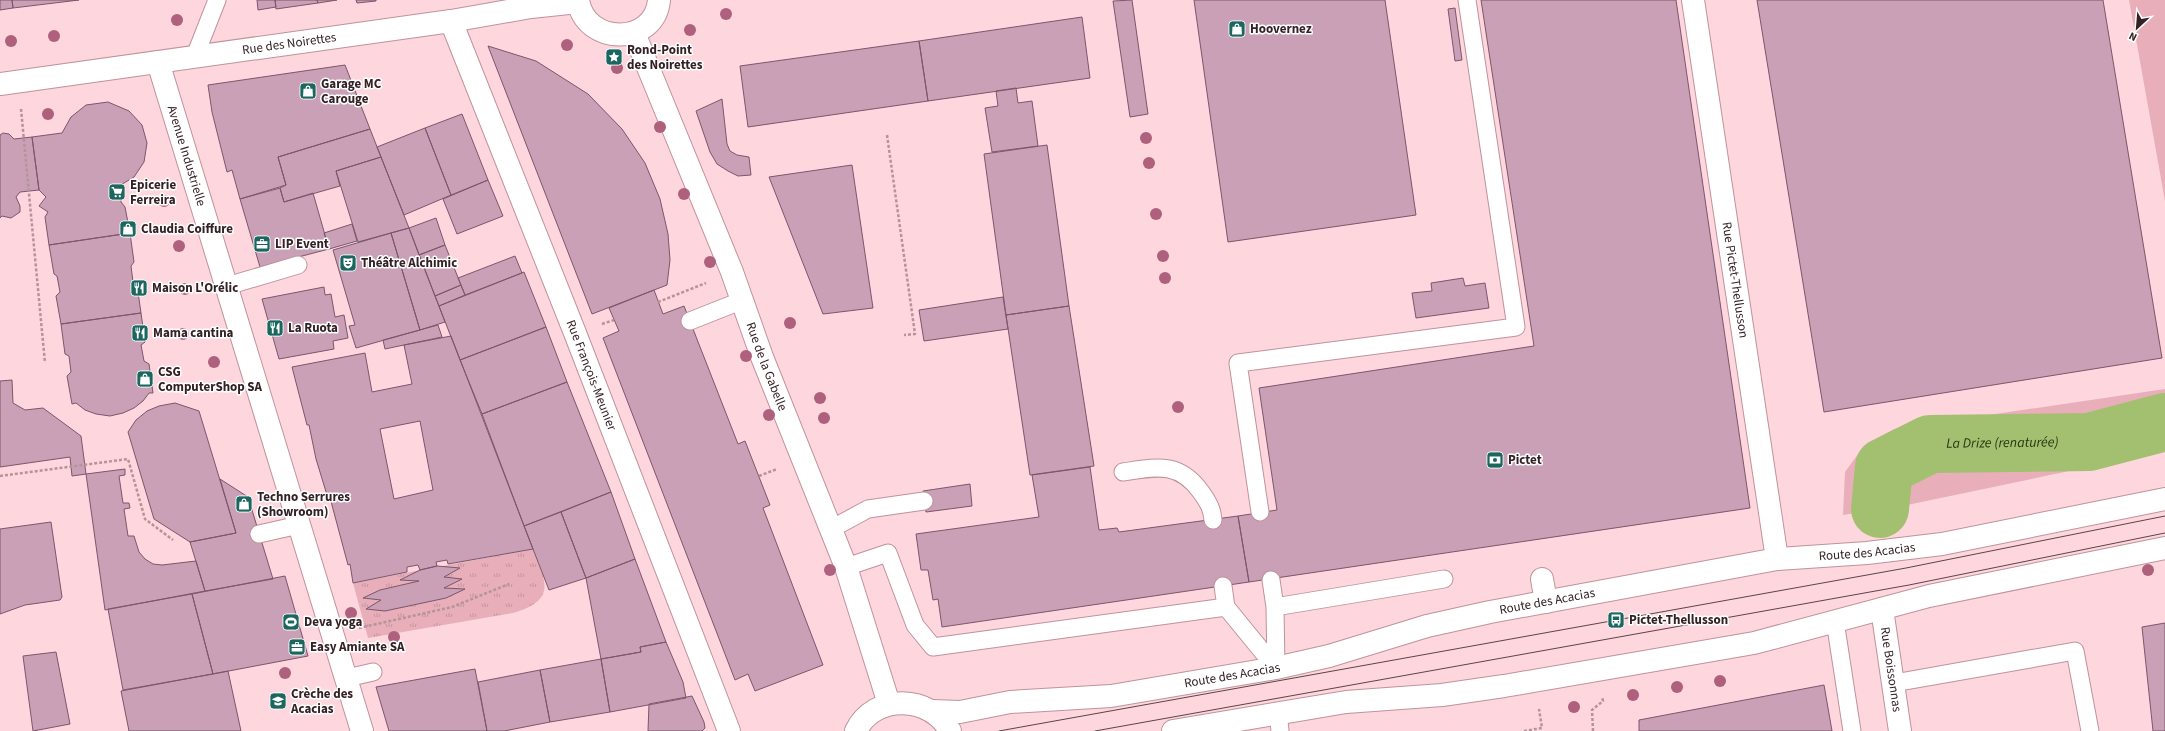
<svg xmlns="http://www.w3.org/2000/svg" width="2165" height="731" font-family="'Source Sans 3',sans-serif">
	<defs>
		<pattern id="park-tufts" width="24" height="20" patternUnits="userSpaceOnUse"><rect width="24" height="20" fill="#e8aeb9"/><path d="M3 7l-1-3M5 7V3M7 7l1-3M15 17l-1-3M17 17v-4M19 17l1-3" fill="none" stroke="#c7959f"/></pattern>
	</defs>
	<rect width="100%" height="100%" fill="#fed6dd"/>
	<path fill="#e8aeb9" d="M2129,0H2165V201Z
		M2165,389V451L1912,504L1843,515L1845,472L1864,446L1894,429Z"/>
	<path fill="url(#park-tufts)" d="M533,549C546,582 557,600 513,613L368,638L353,583Z"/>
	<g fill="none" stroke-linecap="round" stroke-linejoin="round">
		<path stroke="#a2c06f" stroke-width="58" id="s1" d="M1880,509L1884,467L1930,444L2089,442L2165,422"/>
	</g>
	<path fill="#c9a0b5" stroke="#7c566b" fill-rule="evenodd" d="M0,0H12L13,8L0,10Z
		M12,0H79L13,8Z
		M257,0H275L276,7L258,10Z
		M275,0H317L318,3L276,9Z
		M317,0H337L318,3Z
		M356,0H376V1L357,3Z
		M1132,0L1148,114L1130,117L1113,1Z
		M1194,0H1385L1416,215L1228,242Z
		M1481,0H1676L1750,508L1249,582L1238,516L1277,510L1259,388L1534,346Z
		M1757,0H2103L2162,358L1824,412Z
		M1455,8L1462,60L1455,61L1448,9Z
		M1082,17L1090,78L928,101L919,41Z
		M919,41L928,101L748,127L740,66Z
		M488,46L536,61L588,94L622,129L645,163L660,199L668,234L670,260L667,285L592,314Z
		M345,65L370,129L278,157L286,185L240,199L232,170L227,172L212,112L208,85Z
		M1016,88L1018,103L1032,101L1038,146L992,152L985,108L998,106L996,91Z
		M722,99L727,144L730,151L737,155L749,157L751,175L738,176L728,171L717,164L710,152L696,111Z
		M108,102L129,111L142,125L147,143L144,162L134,177L119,186L121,202L125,207L130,233L49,245L45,217L48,212L39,206L46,197L39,190L32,137L62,133L71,117L86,105Z
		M462,114L488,180L451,195L425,128Z
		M425,128L451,195L404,215L377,147Z
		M370,129L381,157L336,171L340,186L284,202L280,188L286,185L278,157Z
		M3,133L9,134L14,139L32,137L39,190L20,192L16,197L20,206V212L11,218L2,216L0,218V135Z
		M1047,145L1069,306L1006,315L984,154Z
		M381,157L409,228L358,242L336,171Z
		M852,165L873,308L823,314L769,177Z
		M488,180L503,216L457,234L443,199Z
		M280,188L284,202L313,193L329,249L260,267L240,199Z
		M436,218L445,245L419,255L409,228Z
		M352,224L357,241L329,249L324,233Z
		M409,228L445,322L420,330L391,233Z
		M130,233L134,262L131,266L133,282L137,285L141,313L61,324L56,296L60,292L57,276L54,274L49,245Z
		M391,233L420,330L356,348L349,326L355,325L333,250Z
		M445,245L461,285L435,296L419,255Z
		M515,256L522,273L465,295L458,278Z
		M524,272L546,327L460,360L439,306Z
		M1463,278L1465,286L1485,283L1489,308L1416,318L1412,293L1432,291L1431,283Z
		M461,285L465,295L439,306L435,296Z
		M324,287L325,295L331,294L335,317L344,315L348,338L333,341L334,349L279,359L262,299Z
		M654,290L663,314L684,306L738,444L745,441L770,505L763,508L823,665L755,691L748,674L735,680L603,338L619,331L609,308Z
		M1003,297L1008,329L924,341L919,310Z
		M1069,306L1094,466L1030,475L1006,315Z
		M141,313L145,342L141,345L144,361L149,364L153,393H149L143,401L134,408L123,413L110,416L96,414L85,410L76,403L72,404L67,376L71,372L69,356L65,354L61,324Z
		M438,325L442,337L385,349L383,340Z
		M546,327L567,382L482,414L460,360Z
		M451,336L533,549L448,564L447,560L436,562L437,566L420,570L418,565L407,567V572L353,583L350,564L348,565L329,494L327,495L316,459L309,425H307L292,367L365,353L372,392L412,384L404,345ZM420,421L433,490L394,499L380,429Z
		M12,380L13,403L25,410L43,408L81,436L86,474L72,476L70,457L0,467V381Z
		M567,382L611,492L524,526L482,414Z
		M175,403L199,411L236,533L190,542L154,519L128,432L136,420L147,411L159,406Z
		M1090,467L1099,530L1117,528L1119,532L1238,516L1249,582L942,627L938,599L933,600L928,570H921L916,534L1039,517L1032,475Z
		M125,469V475L119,476L123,503H129L130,508L124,509L128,536H134L139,552L145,559L153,564L162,565L196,561L205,591L105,610L86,474Z
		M220,479L248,497L273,579L205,591L190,542L236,533Z
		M970,484L972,506L926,512L923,491Z
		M611,492L635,559L586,578L561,512Z
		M561,512L586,578L549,590L524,526Z
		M51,522L62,597L60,600L25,605L0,614V529Z
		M635,559L666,642L640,647L641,652L601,659L586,578Z
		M437,566L460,568L444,577L462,579L444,588L465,589L446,598L385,611L366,609L381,600L363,598L380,590L419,581L400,580L420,570Z
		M285,576L308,656L213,674L192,594Z
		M192,594L213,674L123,690L108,609Z
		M2165,623V731H2153L2142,627Z
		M666,642L683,682L686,698L610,712L601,659L641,652L640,647Z
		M56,652L70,724L33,731L23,656Z
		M601,659L610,712L550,722L540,670Z
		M475,669L487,731H389L376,687Z
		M540,670L550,722L504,731H487L478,682Z
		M228,671L241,731H129L121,691Z
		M1824,685L1832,731H1639V720Z
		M692,696L704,722L705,728L702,731H648L649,704Z"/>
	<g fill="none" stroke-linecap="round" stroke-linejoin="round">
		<g stroke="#c0929b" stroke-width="19">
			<path id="lane" d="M195,56L217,0
				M227,286L298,265
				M690,321L743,300
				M1123,472C1156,467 1179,461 1201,492C1208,502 1212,508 1213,520
				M1260,512L1238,363L1516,327L1467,0
				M831,529L868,509L924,501
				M259,534L299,525
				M846,567L888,553L915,625L933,647L1226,607
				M1271,580L1275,607L1276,668
				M1223,586L1226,607L1276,668
				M1275,607L1444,579
				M1835,621L1852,731
				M347,678L373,672
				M1894,683L2075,651L2090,731
				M1278,712L1280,731"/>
		</g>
		<g stroke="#c0929b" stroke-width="24">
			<g id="street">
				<path d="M578,0C585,46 655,46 659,0"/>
				<path id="s2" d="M1693,0L1777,559"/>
				<path id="s3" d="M451,21L575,333L729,731"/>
				<path id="s4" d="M634,33L732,272L762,357L846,567L889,704"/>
				<path id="s5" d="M158,62L362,731"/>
				<path id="s6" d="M0,84L451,21L531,7L578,2"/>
				<path d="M1542,579L1546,602"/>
				<path id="s7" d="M1882,609L1900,731"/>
			</g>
		</g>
		<g stroke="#c0929b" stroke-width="24">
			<g id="secondary">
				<path id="s8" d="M932,711L960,712L1010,702L1111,696L1276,668L1329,656L1427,626L1490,612L1777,559L1867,553L1942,544L2165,499"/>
				<path d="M856,731C874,693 931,695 950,731"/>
				<path d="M1173,731L1346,702L1442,695L1504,686L1754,643L1929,596L2165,548"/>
			</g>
		</g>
		<path stroke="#b4949a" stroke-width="2.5" stroke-dasharray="3 2" stroke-linecap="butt" d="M21,109L45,363
			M887,135L915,334L904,335
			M658,302L706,283
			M602,324L614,320
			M0,476L128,459L145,519L173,540
			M759,476L777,469
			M359,628L452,607L509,584
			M1524,731L1542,728L1539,709
			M1593,731L1592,710L1603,701L1602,697"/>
		<use href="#lane" stroke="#fff" stroke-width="17"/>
		<use href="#street" stroke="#fff" stroke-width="22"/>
		<use href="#secondary" stroke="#fff" stroke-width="22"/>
		<path stroke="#5b4449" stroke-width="1" d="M999,731L1906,568L2165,516
			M1095,731L1909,585L2165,533"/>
	</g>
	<g fill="#af607d">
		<circle cx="726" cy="14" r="6"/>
		<circle cx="177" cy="20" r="6"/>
		<circle cx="690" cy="30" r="6"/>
		<circle cx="54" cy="36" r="6"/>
		<circle cx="11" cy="41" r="6"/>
		<circle cx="567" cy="45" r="6"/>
		<circle cx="617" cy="68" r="6"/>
		<circle cx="48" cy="114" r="6"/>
		<circle cx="660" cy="127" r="6"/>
		<circle cx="1146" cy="138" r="6"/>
		<circle cx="1149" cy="163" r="6"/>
		<circle cx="684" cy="194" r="6"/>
		<circle cx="164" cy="201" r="6"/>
		<circle cx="1156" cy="214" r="6"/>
		<circle cx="179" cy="246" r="6"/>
		<circle cx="1163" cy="256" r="6"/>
		<circle cx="710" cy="262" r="6"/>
		<circle cx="1165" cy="278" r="6"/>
		<circle cx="185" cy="289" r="6"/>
		<circle cx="790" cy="323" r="6"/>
		<circle cx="183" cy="334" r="6"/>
		<circle cx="746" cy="356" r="6"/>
		<circle cx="214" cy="362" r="6"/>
		<circle cx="820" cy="398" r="6"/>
		<circle cx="1178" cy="407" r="6"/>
		<circle cx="769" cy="415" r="6"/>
		<circle cx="824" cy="418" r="6"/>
		<circle cx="830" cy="570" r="6"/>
		<circle cx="2148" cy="570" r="6"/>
		<circle cx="351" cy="613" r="6"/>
		<circle cx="394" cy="637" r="6"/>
		<circle cx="285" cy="673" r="6"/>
		<circle cx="1720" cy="681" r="6"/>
		<circle cx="1677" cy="687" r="6"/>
		<circle cx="1633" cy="695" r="6"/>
		<circle cx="1574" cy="707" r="6"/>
	</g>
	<defs>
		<g id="shop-square" transform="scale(0.9)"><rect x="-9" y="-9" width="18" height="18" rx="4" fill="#1b665f" stroke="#fff"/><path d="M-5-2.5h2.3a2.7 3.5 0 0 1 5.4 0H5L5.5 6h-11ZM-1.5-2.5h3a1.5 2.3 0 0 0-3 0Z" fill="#fff"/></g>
		<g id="sight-square" transform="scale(0.9)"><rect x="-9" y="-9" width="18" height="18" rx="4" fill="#1b665f" stroke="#fff"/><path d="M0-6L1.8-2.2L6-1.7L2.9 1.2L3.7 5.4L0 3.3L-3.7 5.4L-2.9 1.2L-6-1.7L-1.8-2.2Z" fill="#fff"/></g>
		<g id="supermarket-square" transform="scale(0.9)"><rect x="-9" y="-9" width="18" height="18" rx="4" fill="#1b665f" stroke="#fff"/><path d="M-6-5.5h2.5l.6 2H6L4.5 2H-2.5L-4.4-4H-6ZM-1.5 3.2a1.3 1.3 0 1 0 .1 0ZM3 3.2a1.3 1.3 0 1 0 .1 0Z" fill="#fff"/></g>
		<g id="office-square" transform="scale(0.9)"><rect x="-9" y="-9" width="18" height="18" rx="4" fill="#1b665f" stroke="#fff"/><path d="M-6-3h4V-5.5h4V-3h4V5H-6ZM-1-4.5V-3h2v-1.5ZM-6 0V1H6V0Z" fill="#fff"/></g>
		<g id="theatre-square" transform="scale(0.9)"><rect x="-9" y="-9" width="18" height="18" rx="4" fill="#1b665f" stroke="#fff"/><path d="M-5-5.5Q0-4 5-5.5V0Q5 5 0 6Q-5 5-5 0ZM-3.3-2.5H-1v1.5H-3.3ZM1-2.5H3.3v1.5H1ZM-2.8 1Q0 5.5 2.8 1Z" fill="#fff"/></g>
		<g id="restaurant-square" transform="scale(0.9)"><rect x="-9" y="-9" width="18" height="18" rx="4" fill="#1b665f" stroke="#fff"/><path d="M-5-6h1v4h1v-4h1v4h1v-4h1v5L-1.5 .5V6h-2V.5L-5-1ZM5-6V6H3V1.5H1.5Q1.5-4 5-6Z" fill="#fff"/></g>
		<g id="bank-square" transform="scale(0.9)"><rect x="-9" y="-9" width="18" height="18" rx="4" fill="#1b665f" stroke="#fff"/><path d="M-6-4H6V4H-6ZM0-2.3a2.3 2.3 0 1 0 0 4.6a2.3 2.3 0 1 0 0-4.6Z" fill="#fff"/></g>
		<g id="bus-square" transform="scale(0.9)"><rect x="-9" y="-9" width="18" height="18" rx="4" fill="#1b665f" stroke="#fff"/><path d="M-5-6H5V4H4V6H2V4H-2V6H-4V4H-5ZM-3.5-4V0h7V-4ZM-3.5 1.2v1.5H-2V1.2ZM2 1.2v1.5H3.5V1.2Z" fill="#fff"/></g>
		<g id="stadium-square" transform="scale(0.9)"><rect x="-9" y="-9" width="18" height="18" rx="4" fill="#1b665f" stroke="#fff"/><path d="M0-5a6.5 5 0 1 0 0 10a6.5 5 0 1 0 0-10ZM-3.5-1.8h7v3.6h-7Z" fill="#fff"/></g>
		<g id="school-square" transform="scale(0.9)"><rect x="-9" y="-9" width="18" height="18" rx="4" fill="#1b665f" stroke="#fff"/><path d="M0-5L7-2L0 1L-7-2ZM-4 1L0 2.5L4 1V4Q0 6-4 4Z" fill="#fff"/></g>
	</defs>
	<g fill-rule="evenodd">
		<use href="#shop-square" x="1237" y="29"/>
		<use href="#sight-square" x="614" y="57"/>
		<use href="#shop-square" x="308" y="91"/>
		<use href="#supermarket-square" x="117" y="192"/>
		<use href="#shop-square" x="128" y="229"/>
		<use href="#office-square" x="262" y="244"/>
		<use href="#theatre-square" x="348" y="263"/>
		<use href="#restaurant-square" x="139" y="288"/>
		<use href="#restaurant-square" x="275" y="328"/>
		<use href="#restaurant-square" x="140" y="333"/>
		<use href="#shop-square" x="145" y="379"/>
		<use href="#bank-square" x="1495" y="460"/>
		<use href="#shop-square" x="244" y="504"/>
		<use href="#bus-square" x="1616" y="620"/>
		<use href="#stadium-square" x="291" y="622"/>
		<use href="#office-square" x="297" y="647"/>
		<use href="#school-square" x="278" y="701"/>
	</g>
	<g text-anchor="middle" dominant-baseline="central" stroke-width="3" stroke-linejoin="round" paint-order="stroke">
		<g font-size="13" font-weight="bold" fill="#332125" stroke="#fff" text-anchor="start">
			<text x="1250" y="29">Hoovernez</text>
			<text x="627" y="50">Rond-Point<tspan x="627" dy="15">des Noirettes</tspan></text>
			<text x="321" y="84">Garage MC<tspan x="321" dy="15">Carouge</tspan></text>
			<text x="130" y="185">Epicerie<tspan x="130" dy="15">Ferreira</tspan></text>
			<text x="141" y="229">Claudia Coiffure</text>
			<text x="275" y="244">LIP Event</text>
			<text x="361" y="263">Théâtre Alchimic</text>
			<text x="152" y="288">Maison L'Orélic</text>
			<text x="288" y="328">La Ruota</text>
			<text x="153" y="333">Mama cantina</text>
			<text x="158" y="372">CSG<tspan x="158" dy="15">ComputerShop SA</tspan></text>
			<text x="1508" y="460">Pictet</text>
			<text x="257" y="497">Techno Serrures<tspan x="257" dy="15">(Showroom)</tspan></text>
			<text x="1629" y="620">Pictet-Thellusson</text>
			<text x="304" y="622">Deva yoga</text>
			<text x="310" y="647">Easy Amiante SA</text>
			<text x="291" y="694">Crèche des<tspan x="291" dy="15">Acacias</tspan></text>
		</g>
		<g font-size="13" fill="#332125" stroke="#fff">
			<text stroke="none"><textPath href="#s6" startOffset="292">Rue des Noirettes</textPath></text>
			<text stroke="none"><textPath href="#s5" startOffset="98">Avenue Industrielle</textPath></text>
			<text stroke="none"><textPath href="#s2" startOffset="283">Rue Pictet-Thellusson</textPath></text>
			<text stroke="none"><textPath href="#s4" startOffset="359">Rue de la Gabelle</textPath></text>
			<text stroke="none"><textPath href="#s3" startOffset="381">Rue François-Meunier</textPath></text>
			<text stroke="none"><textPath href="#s8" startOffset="951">Route des Acacias</textPath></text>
			<text stroke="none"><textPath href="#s8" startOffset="627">Route des Acacias</textPath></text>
			<text stroke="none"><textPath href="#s7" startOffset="61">Rue Boissonnas</textPath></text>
			<text stroke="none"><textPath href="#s8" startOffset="303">Route des Acacias</textPath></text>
		</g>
		<g font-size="14" font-style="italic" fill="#293513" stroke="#fff">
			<text stroke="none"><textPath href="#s1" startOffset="166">La Drize (renaturée)</textPath></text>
		</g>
	</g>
	<g transform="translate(2137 28) rotate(206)" stroke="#ffffff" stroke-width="3" paint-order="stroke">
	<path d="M0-3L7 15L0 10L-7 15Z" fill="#332125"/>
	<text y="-6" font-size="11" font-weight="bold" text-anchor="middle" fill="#332125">N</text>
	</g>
</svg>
